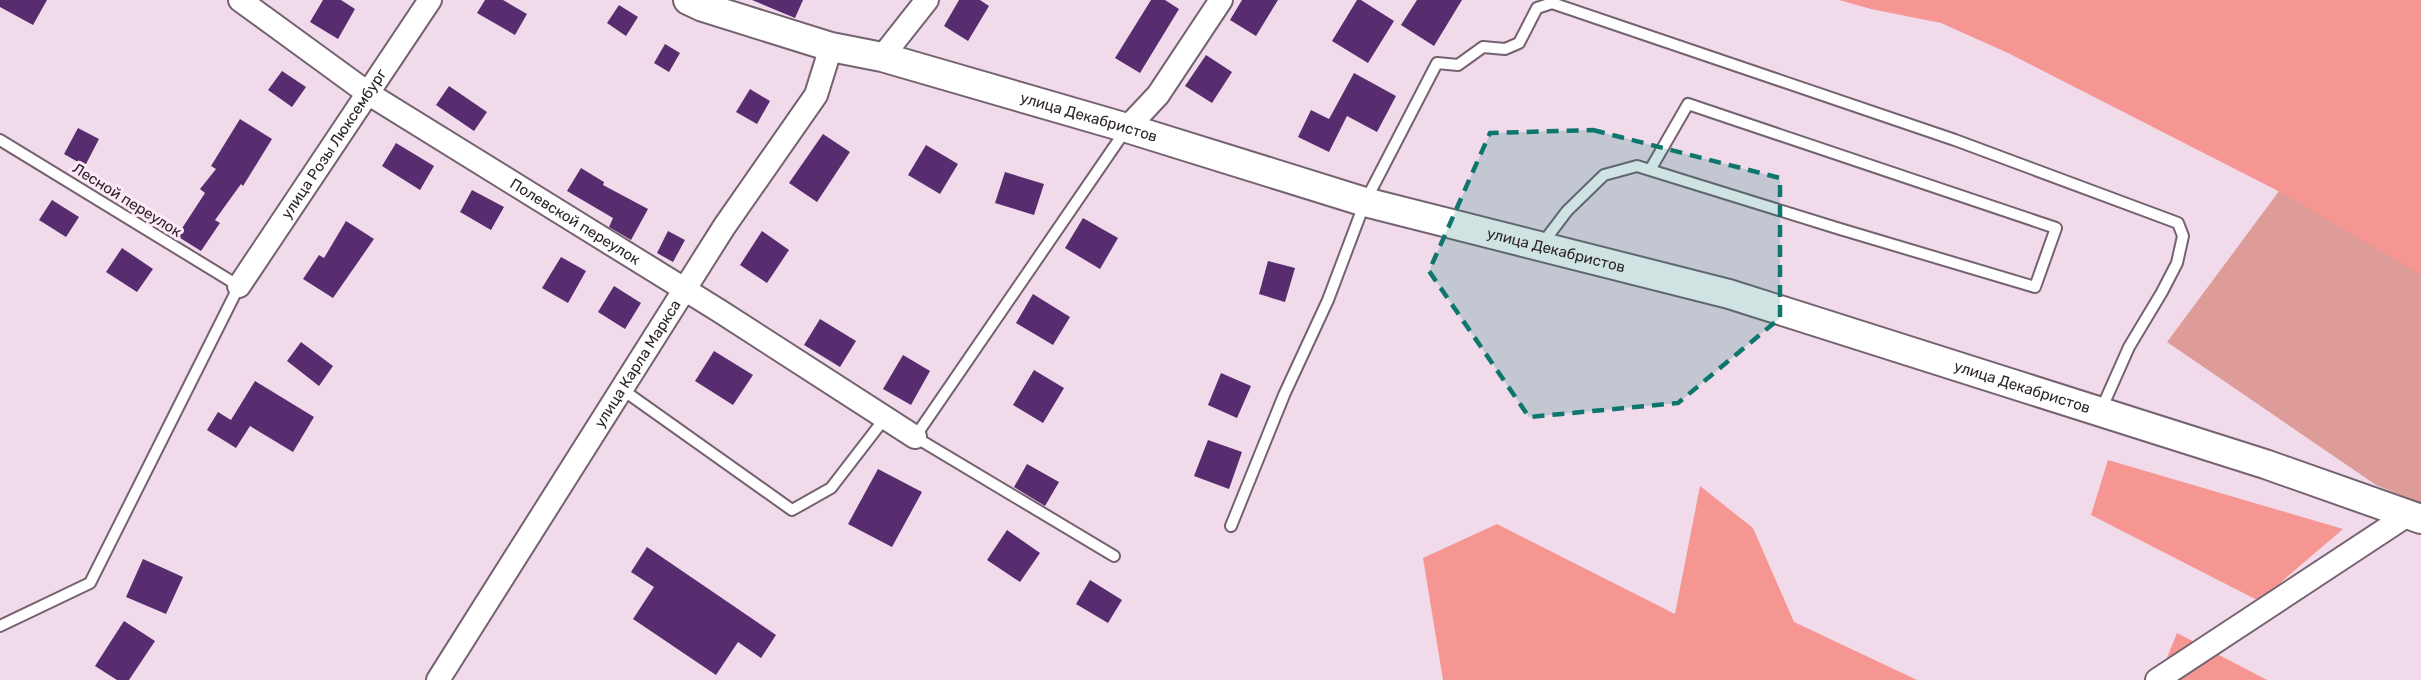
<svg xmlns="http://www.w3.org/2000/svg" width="2421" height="680" font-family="Rubik,sans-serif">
	<rect width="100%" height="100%" fill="#f1dbeb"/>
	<path fill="#de9c98" d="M2421,0V503L2376,485L2167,342Z"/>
	<path fill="#f59692" d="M1839,0H2421V275L2282,193L2008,53L1941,23L1871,9Z
		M2108,460L2343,529L2259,601L2091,515Z
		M1700,486L1753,528L1794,622L1917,680H1443L1423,558L1497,524L1675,614Z
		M2177,633L2267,680H2158Z"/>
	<path fill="#572d6f" d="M0,0H47L33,25L0,7Z
		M323,0H341L355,9L338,39L310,22Z
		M485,0H503L527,14L515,35L477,13Z
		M752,0H803L795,18Z
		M959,0H980L989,6L968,41L944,26Z
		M1151,0H1165L1179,9L1140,73L1115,58Z
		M1242,0H1278L1256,36L1230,20Z
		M1357,0H1361L1394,21L1368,63L1332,41Z
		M1417,0H1462L1434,46L1401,25Z
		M619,5L638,17L626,36L607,23Z
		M665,44L680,53L669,72L654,63Z
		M1206,55L1232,72L1212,103L1185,86Z
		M282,71L306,87L292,107L268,90Z
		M1354,73L1396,96L1377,132L1347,116L1329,152L1298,137L1311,110L1329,119Z
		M449,86L487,112L474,131L436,105Z
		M750,89L770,101L757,124L736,112Z
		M240,119L272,139L243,186L241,184L215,220L220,223L201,251L177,236L205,193L200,189L216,169L211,166Z
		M78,128L99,139L85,166L64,154Z
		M823,134L850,152L817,202L789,183Z
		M396,143L434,166L420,190L382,166Z
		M926,145L958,164L940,194L908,175Z
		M581,168L604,182L603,185L648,209L631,240L609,227L613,218L567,191Z
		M1005,172L1044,184L1034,215L995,203Z
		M472,190L504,207L491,230L460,212Z
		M52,200L79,217L66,237L39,220Z
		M1083,218L1118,238L1100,269L1065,248Z
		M346,221L374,239L333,298L303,279L319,255L324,258Z
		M668,231L685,240L673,262L657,253Z
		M762,231L789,250L767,283L740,265Z
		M122,248L153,269L137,292L106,272Z
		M561,257L586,271L568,303L542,288Z
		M1268,261L1295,268L1285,302L1259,294Z
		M614,286L641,303L625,329L598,312Z
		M1033,294L1070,317L1053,345L1016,323Z
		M820,319L856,341L840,367L804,345Z
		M301,342L333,366L319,386L287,361Z
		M714,351L753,375L733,405L695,381Z
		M903,355L930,371L911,405L883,389Z
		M1034,370L1064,388L1043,423L1013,405Z
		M1221,373L1251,386L1237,418L1208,405Z
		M255,381L314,417L293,452L250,426L236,448L207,430L218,412L231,420Z
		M1208,440L1242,452L1229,489L1194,476Z
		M1027,464L1059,482L1045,506L1014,487Z
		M878,469L922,492L892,547L848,524Z
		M1007,530L1040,553L1020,582L987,560Z
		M647,547L776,635L761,658L738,642L716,675L633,619L654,587L631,572Z
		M143,559L183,577L166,614L126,597Z
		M1090,580L1122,600L1108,623L1076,604Z
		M124,621L155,641L129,680H117L95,666Z"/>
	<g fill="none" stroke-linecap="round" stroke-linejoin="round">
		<g stroke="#756270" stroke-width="14">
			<path id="service" d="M0,140L239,286L90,583L0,626
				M1542,244L1567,211L1604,175L1637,166L1840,229L2035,287L2056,228L1688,104L1650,170
				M623,390L792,510L831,488L885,418
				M1231,526L1284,395L1328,300L1365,202L1437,63L1458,65L1483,47L1505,49L1519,43L1537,8L1552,3L1955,140L2178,223L2183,236L2177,263L2162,292L2129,347L2101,410
				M1114,556L915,437L1125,131"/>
		</g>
		<g stroke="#756270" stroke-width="26">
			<g id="minor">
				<path id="s1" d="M240,0L369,94L718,310L915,437"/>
				<path d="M882,57L927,0"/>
				<path d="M1127,128L1158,95L1221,0"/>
				<path id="s2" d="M239,286L430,0"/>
				<path id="s3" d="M438,680L724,227L816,95L831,47"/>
				<path d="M2157,680L2409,514"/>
			</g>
		</g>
		<g stroke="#756270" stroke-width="32">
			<g id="tertiary">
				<path id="s4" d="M688,0L703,7L831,47L882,57L1127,128L1365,202L1729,294L2265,464L2421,519"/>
			</g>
		</g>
		<use href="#service" stroke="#fff" stroke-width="10"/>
		<use href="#minor" stroke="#fff" stroke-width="22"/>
		<use href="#tertiary" stroke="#fff" stroke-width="28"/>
	</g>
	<path fill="#0f766e" fill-opacity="0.2" stroke="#0f766e" stroke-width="4.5" stroke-dasharray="12 8" stroke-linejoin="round" d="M1593,130L1780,178V318L1678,403L1529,417L1429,271L1490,133Z"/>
	<g text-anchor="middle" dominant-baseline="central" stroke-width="6" stroke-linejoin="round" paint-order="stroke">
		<g font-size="15" fill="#2d252a" stroke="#fee9f8">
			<text stroke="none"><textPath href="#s4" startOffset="418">улица Декабристов</textPath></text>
			<text stroke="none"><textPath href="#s2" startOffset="171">улица Розы Люксембург</textPath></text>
			<text transform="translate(127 200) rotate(32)">Лесной переулок</text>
			<text stroke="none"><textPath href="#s1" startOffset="402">Полевской переулок</textPath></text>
			<text stroke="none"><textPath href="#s4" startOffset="904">улица Декабристов</textPath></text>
			<text stroke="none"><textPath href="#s3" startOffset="374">улица Карла Маркса</textPath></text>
			<text stroke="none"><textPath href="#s4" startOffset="1390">улица Декабристов</textPath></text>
		</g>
	</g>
</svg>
